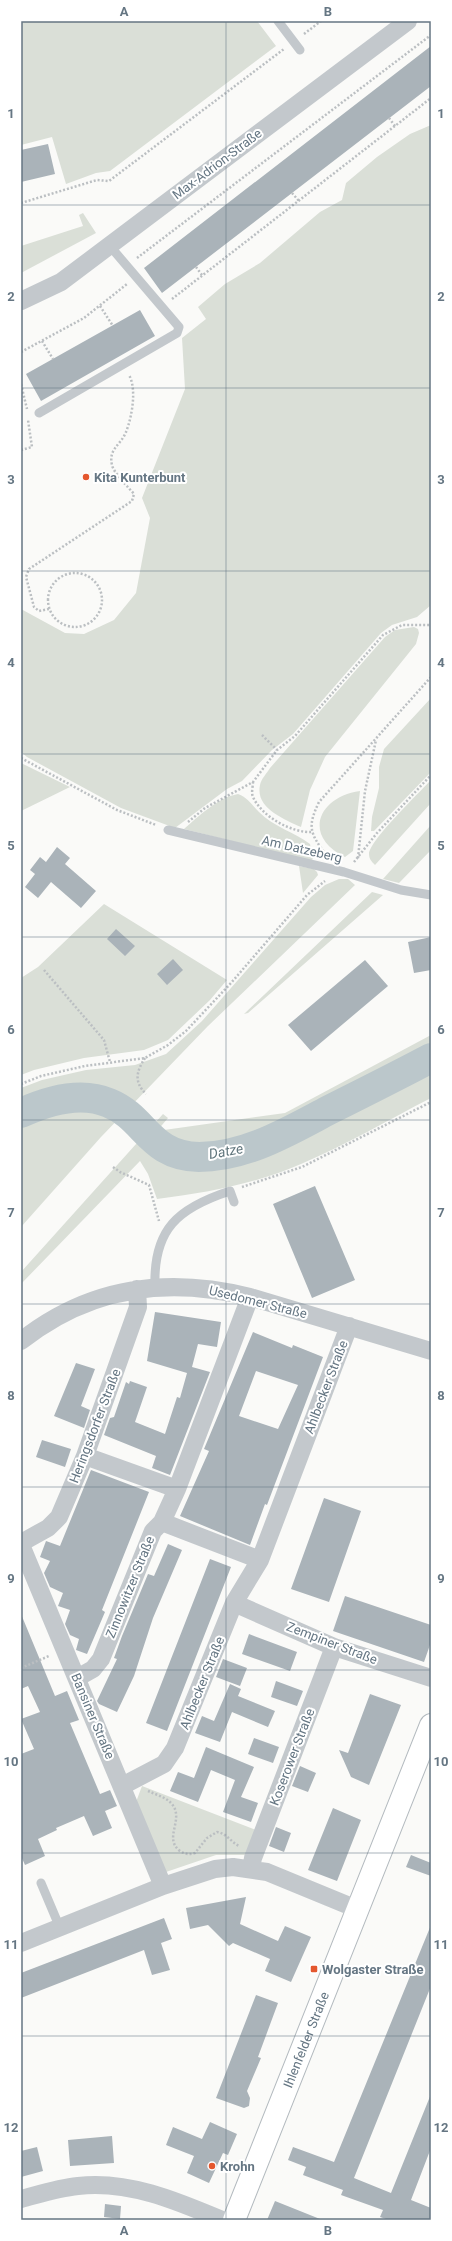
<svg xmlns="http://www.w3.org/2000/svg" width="452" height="2241" font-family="Roboto,sans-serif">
	<rect width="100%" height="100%" fill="#fafaf8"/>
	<path fill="#dadfd7" d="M21,21H257L276,46L110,171L96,173L66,184L52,137L21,145Z
		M431,125V605L417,617L392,625L381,633L293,734L272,750L242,781L227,789L175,828L121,808L27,757L21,752V609L65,633L84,634L114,620L136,593L150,518L142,498L185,389L182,338L206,319L198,307L225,284L260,263L320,212L342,200L346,183L377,157L410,134Z
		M83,213L96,233L21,273V246L83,226L79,215Z
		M414,627L418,629L419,633L416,644L325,757L310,790L301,827C284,819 255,808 260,785C261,779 267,773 270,768L385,637L395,630Z
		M431,698V772L374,831H371L372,817L379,788V767L384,749Z
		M21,763L70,787L21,811Z
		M431,780V803L375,865C372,862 369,859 369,854C370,840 419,793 431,780Z
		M360,791L353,851L345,857C302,836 318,797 360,791Z
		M238,794C248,798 251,804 259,812C274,827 294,832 310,844L313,859L310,861L184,829C199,816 217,798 238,794Z
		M431,825V850L399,883L383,879Z
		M299,866L314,869L317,872L318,875L303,893Z
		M339,879H348L355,885L208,1026L101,1137L21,1227V1088L42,1080L86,1070L135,1065L166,1054L202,1021L311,897L325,885Z
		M372,892L383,895L248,1013L244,1014Z
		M104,904L227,980L210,1000L168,1040L144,1050L84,1058L34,1070L21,1075V978L38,967Z
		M431,1035V1098C388,1120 346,1145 301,1164C255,1184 206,1193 157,1199L148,1174L140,1161L21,1284V1272L163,1114L168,1118L157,1131L285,1113Z
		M142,1786L256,1830L246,1855H216L166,1872L136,1802Z"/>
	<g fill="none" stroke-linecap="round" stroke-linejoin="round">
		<path stroke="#bbc7cb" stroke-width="30" d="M21,1113C47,1101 81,1091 109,1103C146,1118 149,1156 199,1157C246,1157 289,1131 329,1110C363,1093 397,1076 431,1058"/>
	</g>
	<path fill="#aab3b9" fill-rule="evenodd" d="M431,46V86L162,293L144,268Z
		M48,144L55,174L21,182V150Z
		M140,310L155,336L41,401L26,374Z
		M57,847L70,858L65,864L96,891L81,908L51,882L38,898L25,887L35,874L30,870L40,857L46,862Z
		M116,929L135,946L125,956L107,939Z
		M431,937V970L414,973L408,942Z
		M173,959L183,970L167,985L157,974Z
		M365,960L388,986L311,1051L288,1025Z
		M315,1186L355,1280L312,1298L273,1204Z
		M155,1312L221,1322L217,1347L198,1344L192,1367L210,1372L170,1475L152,1468L156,1456L104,1435L110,1418L114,1417L126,1382L129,1384L130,1381L147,1387L135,1422L165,1434L177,1397L180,1398L187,1373L147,1361Z
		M253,1332L292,1348L293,1345L323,1357L267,1505L265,1504L250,1545L180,1516L209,1451L204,1449ZM256,1371L298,1385L278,1429L239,1416Z
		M76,1363L95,1369L81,1406L90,1410L84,1428L54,1416Z
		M42,1440L71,1449L65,1467L36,1457Z
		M91,1470L149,1492L102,1610L105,1612L87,1654L76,1650L79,1639L70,1635L65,1624L70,1610L58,1606L63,1593L50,1587L44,1573L50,1561L40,1557L46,1541L60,1546Z
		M324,1498L361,1511L329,1602L291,1589Z
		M168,1544L182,1550L153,1618L134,1676L117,1712L99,1704L97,1701L117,1659L114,1658L122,1636L148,1574L154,1576Z
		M210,1559L231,1567L167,1731L146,1723Z
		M345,1596L431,1625V1642L424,1662L333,1631Z
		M21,1614L55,1696L67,1691L79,1720L70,1723L100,1794L110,1790L117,1806L105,1811L112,1828L93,1836L84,1816L56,1828L57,1830L38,1839L45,1856L25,1865L21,1856V1754L34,1749L21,1719L40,1712L28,1686L21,1689Z
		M249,1634L297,1652L290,1671L242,1654Z
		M223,1659L247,1668L240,1686L216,1677Z
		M276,1681L303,1691L297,1706L271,1697Z
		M230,1684L241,1689L238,1696L275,1711L268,1727L232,1712L220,1742L195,1733L202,1716L214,1721Z
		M370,1694L401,1705L369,1785L351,1777L339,1750L348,1753Z
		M254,1738L279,1747L273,1763L248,1754Z
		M206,1747L254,1767L241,1797L258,1803L251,1822L223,1812L235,1780L211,1770L198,1802L170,1791L178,1772L194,1778Z
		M300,1766L316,1773L308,1792L292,1786Z
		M333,1808L361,1820L337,1881L308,1870Z
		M276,1827L291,1833L284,1852L269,1846Z
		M411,1855L431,1863V1876L406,1867Z
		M246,1897L240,1924L278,1941L285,1926L311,1937L291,1982L265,1971L270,1959L233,1943L229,1946L208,1925L190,1929L186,1908Z
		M164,1918L172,1939L161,1943L170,1970L152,1975L144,1950L21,1998V1973Z
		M431,1925V1986L354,2178L391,2193L431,2094V2148L411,2200L431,2208V2220H389L380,2217L383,2210L341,2195L343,2190L303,2175L306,2167L288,2160L293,2147L334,2162Z
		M256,1995L278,2003L258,2057L261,2058L247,2091L250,2098L249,2106L244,2108L216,2098Z
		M210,2122L237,2134L228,2155L223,2153L209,2183L187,2173L194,2156L166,2145L173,2127L202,2139Z
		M112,2136L114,2163L70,2166L68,2140Z
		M37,2147L43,2171L21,2177V2151Z
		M275,2201L320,2219V2220H267Z
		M105,2204L121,2206L120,2219L104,2217Z"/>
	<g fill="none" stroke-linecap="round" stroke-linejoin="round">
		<g stroke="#b3babf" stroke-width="24">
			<g id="secondary">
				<path id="s1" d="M234,2220L431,1725"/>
			</g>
		</g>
		<path stroke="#bbbfc2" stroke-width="2.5" stroke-dasharray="2 2" stroke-linecap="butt" d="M304,34L321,21
			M389,118L395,126
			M292,193L299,201
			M21,203L97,180L109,181L284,49
			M137,258L431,35
			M196,267L202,275
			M172,299L431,98
			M100,306L113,326
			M42,341L53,359
			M21,352L84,318L127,284
			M21,384L27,409
			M21,450L32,447L28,420
			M48 600a27 27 0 1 1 54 0a27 27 0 1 1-54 0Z
			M49,609L39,611L34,607L26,577L29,569L132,501L134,494C129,488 113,472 112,465C108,449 121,445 126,432C132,417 137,389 129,375
			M262,735L277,750
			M21,758L117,810L156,825
			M253,782C253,786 251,793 253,797C262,817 292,833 312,832
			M188,822L205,808L253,782L277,750L295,736L383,635L402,625H431
			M326,855C310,833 307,827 319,802L431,677
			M358,858L365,791L376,740
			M354,862L377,833L431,775
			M44,970L104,1040L110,1062
			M145,1058C136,1072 134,1082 146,1094
			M21,1084L41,1076L85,1066L145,1058L168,1045L186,1031L231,983L307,895L325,881
			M113,1167L120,1172L149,1185L159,1221
			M242,1187L302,1167L431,1102
			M21,1668L49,1656
			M148,1791C157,1795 169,1798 174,1807C182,1822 164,1839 180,1851C185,1854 189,1855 195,1853L207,1838L217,1832C226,1833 231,1842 239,1846"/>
		<path stroke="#c3c8cc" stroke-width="9" d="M278,21L300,50
			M39,413L177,333L179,327L109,245
			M168,830L344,872L401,890L431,895
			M155,1287C153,1229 178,1208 230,1191L234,1202
			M41,1883L60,1928"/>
		<path stroke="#c3c8cc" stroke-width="18" d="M21,301L61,282L408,21
			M21,1341C89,1287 166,1276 250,1297L431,1351
			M85,1456L177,1489
			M162,1522L260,1560
			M21,1543L48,1528L59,1517L85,1456L138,1307L137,1289
			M21,1545L163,1886
			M234,1603L334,1647L431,1678
			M77,1678L93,1669L101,1659L153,1531L162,1522L177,1489L250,1297
			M122,1786L164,1764L175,1748L234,1603L260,1560L349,1326
			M251,1869L253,1858L334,1647
			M21,1943L163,1886L215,1869L233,1867L267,1872L357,1909
			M21,2199C40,2194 58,2188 78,2186C128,2180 177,2201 222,2220"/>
		<use href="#secondary" stroke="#fff" stroke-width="22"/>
	</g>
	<path fill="none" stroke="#657683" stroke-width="1" stroke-opacity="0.55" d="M226,21V2220M21,205H431M21,388H431M21,571H431M21,754H431M21,937H431M21,1120H431M21,1304H431M21,1487H431M21,1670H431M21,1853H431M21,2036H431"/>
	<g fill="#e4572e" stroke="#fff" stroke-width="1.5">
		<circle cx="86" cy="477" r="4"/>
		<rect x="310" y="1965" width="8" height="8" rx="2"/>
		<circle cx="212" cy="2166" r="4"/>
	</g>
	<g text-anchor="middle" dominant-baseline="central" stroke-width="4" stroke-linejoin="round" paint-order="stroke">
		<g font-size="13" fill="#657683" stroke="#fff">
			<text transform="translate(217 164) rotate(-37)">Max-Adrion-Straße</text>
			<text transform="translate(302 849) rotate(13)">Am Datzeberg</text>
			<text transform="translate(258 1302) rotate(14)">Usedomer Straße</text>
			<text transform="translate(326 1387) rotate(-69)">Ahlbecker Straße</text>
			<text transform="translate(95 1426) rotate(-69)">Heringsdorfer Straße</text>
			<text transform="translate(130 1587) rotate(-68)">Zinnowitzer Straße</text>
			<text transform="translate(332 1643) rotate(21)">Zempiner Straße</text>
			<text transform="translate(202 1683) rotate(-68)">Ahlbecker Straße</text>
			<text transform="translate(93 1716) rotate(67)">Bansiner Straße</text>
			<text transform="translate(292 1757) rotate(-69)">Koserower Straße</text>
			<text stroke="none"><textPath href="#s1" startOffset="194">Ihlenfelder Straße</textPath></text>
		</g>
		<g font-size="13" font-weight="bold" fill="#657683" stroke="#fff" text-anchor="start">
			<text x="94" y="477">Kita Kunterbunt</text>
			<text x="322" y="1969">Wolgaster Straße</text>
			<text x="220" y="2166">Krohn</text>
		</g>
		<g font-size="14" font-style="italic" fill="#60757c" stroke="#fff">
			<text transform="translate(226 1151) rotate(-10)">Datze</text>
		</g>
	</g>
	<rect width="452" height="2241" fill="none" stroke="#ffffff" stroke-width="44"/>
	<rect x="22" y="22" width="408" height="2197" fill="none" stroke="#657683" stroke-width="1.5"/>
	<g font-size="13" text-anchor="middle" font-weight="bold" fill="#657683">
		<text x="124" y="16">A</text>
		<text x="328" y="16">B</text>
		<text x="11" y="118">1</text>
		<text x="441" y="118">1</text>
		<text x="11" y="301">2</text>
		<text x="441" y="301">2</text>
		<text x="11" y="484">3</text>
		<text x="441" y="484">3</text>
		<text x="11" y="667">4</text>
		<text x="441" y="667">4</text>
		<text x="11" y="850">5</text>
		<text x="441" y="850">5</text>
		<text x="11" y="1034">6</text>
		<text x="441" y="1034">6</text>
		<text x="11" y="1217">7</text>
		<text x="441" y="1217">7</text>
		<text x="11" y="1400">8</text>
		<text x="441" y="1400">8</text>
		<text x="11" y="1583">9</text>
		<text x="441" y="1583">9</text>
		<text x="11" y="1766">10</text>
		<text x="441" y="1766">10</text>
		<text x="11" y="1949">11</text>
		<text x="441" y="1949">11</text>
		<text x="11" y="2132">12</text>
		<text x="441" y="2132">12</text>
		<text x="124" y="2235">A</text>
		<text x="328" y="2235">B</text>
	</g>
</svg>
